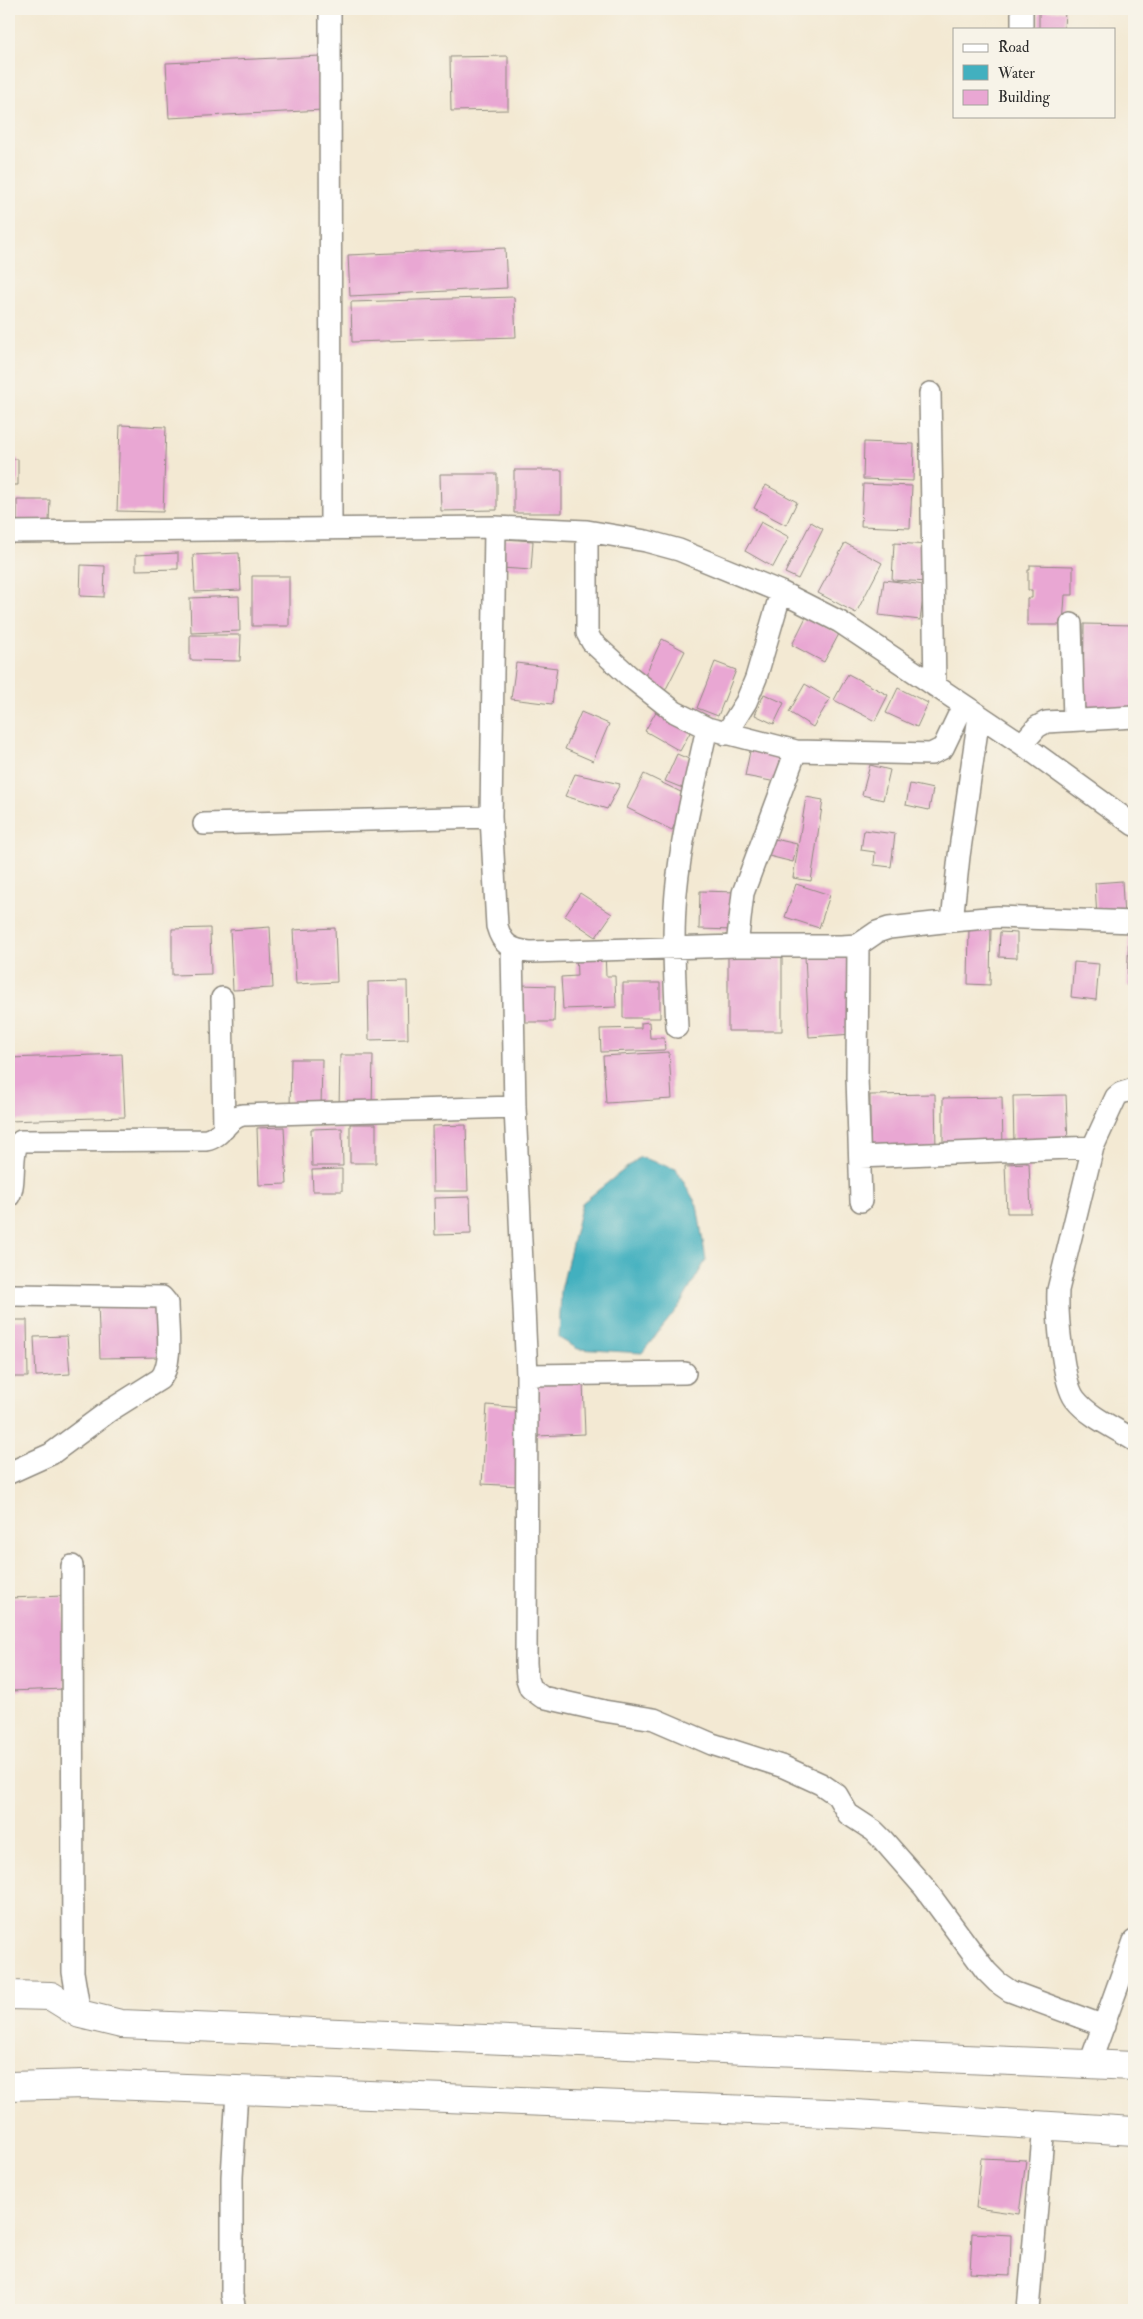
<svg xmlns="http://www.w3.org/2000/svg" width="1143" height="2319" viewBox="0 0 1143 2319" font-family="'IM FELL Double Pica',serif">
<rect width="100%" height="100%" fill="#f7f3e8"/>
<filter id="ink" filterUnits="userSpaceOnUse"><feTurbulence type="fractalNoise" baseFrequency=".02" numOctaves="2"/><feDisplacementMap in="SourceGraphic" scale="10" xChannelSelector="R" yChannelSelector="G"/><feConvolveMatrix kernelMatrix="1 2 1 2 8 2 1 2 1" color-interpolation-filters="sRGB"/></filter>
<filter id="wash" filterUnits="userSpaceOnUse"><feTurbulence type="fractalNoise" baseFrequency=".0096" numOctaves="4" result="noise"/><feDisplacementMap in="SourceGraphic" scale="20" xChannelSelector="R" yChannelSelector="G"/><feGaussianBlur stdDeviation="1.12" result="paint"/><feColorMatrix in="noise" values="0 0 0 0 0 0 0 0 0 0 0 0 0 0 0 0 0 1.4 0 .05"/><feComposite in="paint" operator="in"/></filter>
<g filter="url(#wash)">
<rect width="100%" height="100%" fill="#f3e9d3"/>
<path fill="#42b0bf" stroke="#366e75" d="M640,1157L676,1169L697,1205L706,1260L680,1305L642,1353L578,1349L559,1338L561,1290L582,1203Z"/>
<g id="blocks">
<path fill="#e9a7d3" d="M1039,11H1065L1064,29H1039Z
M321,56L323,110L169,118L166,63Z
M508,56V110L451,111L450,57Z
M505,248L507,288L350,296L348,255Z
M514,297L516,337L352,342L351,302Z
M120,425L166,427L163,512L117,511Z
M864,442L914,444L913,481L863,479Z
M9,459H18V485H9Z
M514,470H562V513H514Z
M440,474H497V510L441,511Z
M863,484L912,486L910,528L861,526Z
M766,485L797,502L786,525L754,508Z
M17,500H50L49,521H17Z
M761,522L789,537L773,567L745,551Z
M811,522L823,529L798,579L785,573Z
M504,539L533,541L531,570L502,568Z
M845,543L882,563L856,613L818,593Z
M894,543L931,545L929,582L892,580Z
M178,553V569L136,570V555Z
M239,553L241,590L195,592L193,555Z
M81,565L105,566L104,597L80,596Z
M1030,565L1073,566V595H1065L1063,625H1027V598H1032V590H1028V570H1030Z
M252,576H289V626H252Z
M884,580L925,585L920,620L879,615Z
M239,596L240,631L191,633L190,598Z
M806,617L839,634L824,662L792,645Z
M1084,624L1134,625L1133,712L1083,711Z
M190,635H241L240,661L190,660Z
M662,639L685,651L661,699L641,684Z
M715,662L736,670L718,716L697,708Z
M516,663L557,668L552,704L511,699Z
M848,674L888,695L875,721L834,700Z
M805,684L830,699L813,727L789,712Z
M898,688L928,703L917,727L886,713Z
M764,694L784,703L774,724L755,715Z
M658,708L693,727L680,751L645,731Z
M581,712L609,724L593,761L565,749Z
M752,741L782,749L776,782L745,776Z
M677,754L696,762L685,789L665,781Z
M870,765L890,770L883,800L862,795Z
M575,774L620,784L607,809L565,796Z
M644,774L689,796L672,830L627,808Z
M910,784L933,789L929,810L906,805Z
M806,797L823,800L811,881L793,878Z
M864,830L895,834L891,867L874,865L875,852L861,850Z
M766,837L797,844L793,862L761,854Z
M1122,881L1124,918L1097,919L1095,883Z
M796,884L830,895L819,928L785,917Z
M700,891L737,892L735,930L699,929Z
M580,893L612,914L596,937L565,916Z
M969,925H991L990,985L968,984Z
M270,927L273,988L233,990L230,930Z
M210,928L211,974L172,975V929Z
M335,928L337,982L296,984L293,930Z
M1000,932L1017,933V958L999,957Z
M1129,934H1134V986H1127Z
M605,951L606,976H615L616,1007L563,1009L561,977L577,976L576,952Z
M849,954L853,1034L809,1037L805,956Z
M728,956H782V1031H728Z
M1074,962L1099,964L1096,1000L1071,997Z
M407,981L408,1039L369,1040L368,982Z
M623,983H660V1018H623Z
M520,985L555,986L554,1022H519Z
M649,1022L650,1038H664L665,1050L601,1052L600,1029L641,1028V1023Z
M669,1052L672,1099L606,1103L603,1056Z
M122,1054L125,1117L9,1121V1058Z
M340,1055H373L372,1110H339Z
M291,1059H322L321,1109L290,1108Z
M935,1094L936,1150H870V1095Z
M1066,1095L1068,1143L1014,1145L1013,1096Z
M1002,1097L1003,1149L943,1150V1098Z
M350,1124H376V1163H350Z
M466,1125L468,1191H433L432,1126Z
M284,1127L287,1184L259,1185L257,1128Z
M342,1128L343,1166H312L311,1129Z
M1029,1163L1031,1213H1007L1005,1164Z
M342,1169V1191H313L312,1170Z
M470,1197L471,1234L435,1235L434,1198Z
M160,1302L161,1357L100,1358L98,1303Z
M9,1320H27L28,1377H9Z
M67,1336L70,1374L36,1376L34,1337Z
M583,1382L585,1434L536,1436L535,1383Z
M487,1405L523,1408L519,1486L482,1484Z
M63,1596L65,1689L9,1691V1598Z
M981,2158L1026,2160L1019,2214L976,2208Z
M972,2233L1011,2235L1010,2275L970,2273Z"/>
</g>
</g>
<g filter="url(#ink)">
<use href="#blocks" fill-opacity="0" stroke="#8f8a7f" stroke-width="1"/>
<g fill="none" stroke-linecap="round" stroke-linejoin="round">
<g stroke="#8f8a7f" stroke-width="24">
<path id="street" d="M330,9L331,527
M1022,29V9
M930,393L935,686
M495,527L491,817L497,926C502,944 510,950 530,952L737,946H841L858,945L877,932L889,928L952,921L998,917L1134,922
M587,531V633L592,642L629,676L675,712L707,728L796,751L931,754L943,748L963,706
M9,532L495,527L587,531L646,541L679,550L781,592L840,622L1022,744L1134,825
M1071,624L1074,719
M726,734L746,702L756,678L781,592
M1022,744L1037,727L1046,722L1134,717
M204,824L491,817
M952,921L959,856L979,716
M858,945L857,1077L861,1201
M737,946L743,893L796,751
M512,949L515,1107L527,1375L526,1663L527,1679L530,1688L542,1697L604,1711L654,1719L712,1744L784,1767L821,1784L837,1795L848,1814L874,1831L883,1840L924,1887L986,1971L997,1982L1010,1991L1104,2026
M222,998L224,1129
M677,1027C675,983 672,938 676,893C681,838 695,783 707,728
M1134,1089L1121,1093L1116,1097L1093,1147L1058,1290C1057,1312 1062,1382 1075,1399C1089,1417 1115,1428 1134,1440
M860,1157L1093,1147
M9,1196C17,1183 9,1149 21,1141L206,1140C223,1137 227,1117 243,1115L515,1107
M527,1375L685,1373
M9,1473L51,1454L109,1411L160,1379C174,1364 167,1324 167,1303L162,1297L13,1295
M72,1566L73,1972L80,2014
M1090,2063L1134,1941
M235,2310L232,2295V2177L237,2091
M1028,2310L1044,2125"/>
</g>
<g stroke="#8f8a7f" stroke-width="30">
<path id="secondary" d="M9,1995L51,1996L80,2014L121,2024L1134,2066
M9,2086L85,2084L855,2114L1134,2131"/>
</g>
<use href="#street" stroke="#fff" stroke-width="21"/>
<use href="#secondary" stroke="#fff" stroke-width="28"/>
</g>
</g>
<rect width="1143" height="2319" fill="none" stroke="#f7f3e8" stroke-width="30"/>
<rect x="953" y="28" width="162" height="90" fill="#f7f3e8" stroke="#a5a39c"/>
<rect x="963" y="44" width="25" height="8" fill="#ffffff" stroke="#a5a39c"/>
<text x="998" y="52" font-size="15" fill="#2b2b2b">Road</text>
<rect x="963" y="65" width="25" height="15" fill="#42b0bf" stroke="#a5a39c"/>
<text x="998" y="78" font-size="15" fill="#2b2b2b">Water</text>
<rect x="963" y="90" width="25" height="15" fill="#e9a7d3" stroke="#a5a39c"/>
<text x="998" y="102" font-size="15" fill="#2b2b2b">Building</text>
</svg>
